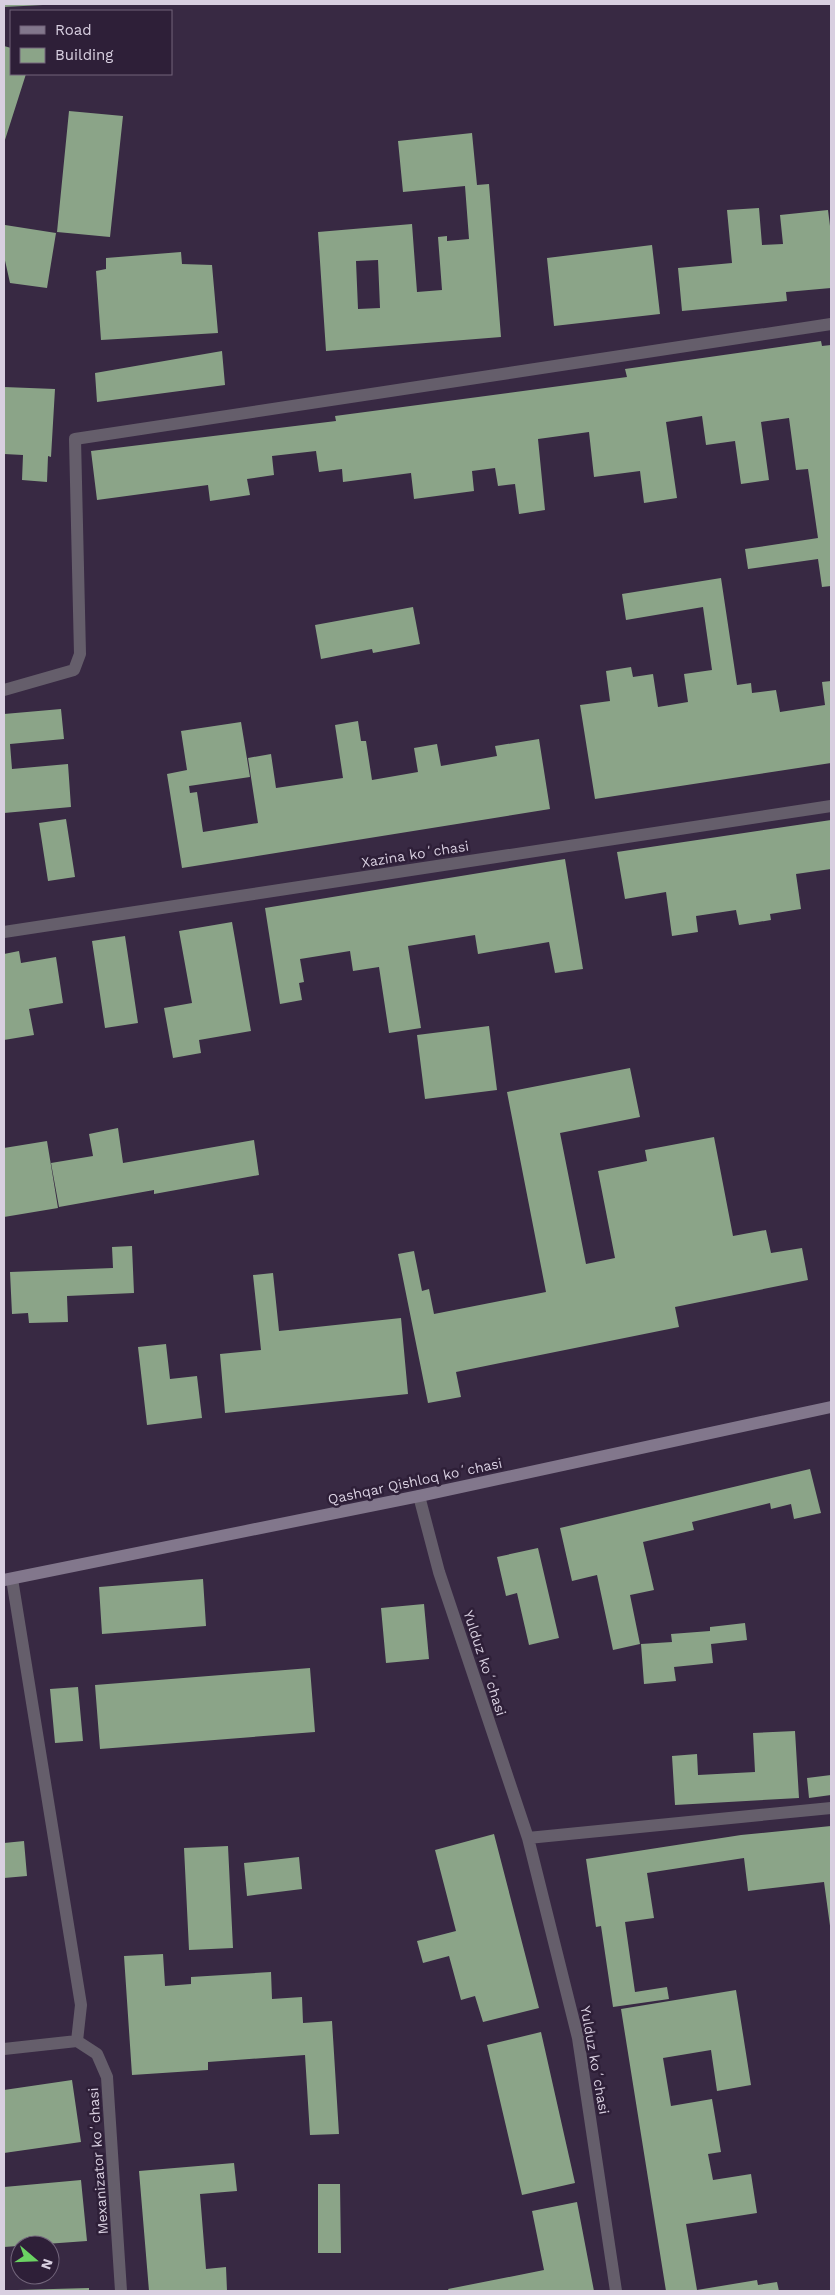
<svg xmlns="http://www.w3.org/2000/svg" width="835" height="2295" viewBox="0 0 835 2295" font-family="'Work Sans',sans-serif">
<rect width="100%" height="100%" fill="#382943"/>
<path fill="#8ba488" fill-rule="evenodd" d="M4,4H43V5L4,7Z
M4,46L11,48V74H26L4,143Z
M69,111L123,116L110,237L57,232Z
M472,133L477,185L489,184L501,337L326,351L318,232L412,224L417,292L442,290L438,237L447,236V241L469,239L465,186L403,192L398,141ZM378,260L380,308L358,309L356,261Z
M759,208L762,245L783,244L780,215L828,210L831,234V288L786,292L787,301L682,311L678,268L732,263L727,210Z
M5,225L56,233L47,288L10,283L4,256Z
M652,245L660,314L554,326L547,258Z
M181,252L182,264L212,265L218,333L101,340L96,271L106,269V258Z
M821,341L822,346L831,345V586L822,587L818,559L748,569L745,549L818,538L808,469L796,470L789,418L761,422L769,480L741,484L735,441L706,445L702,416L666,422L677,498L644,503L640,471L594,477L589,432L538,439L545,510L519,514L515,484L498,486L495,468L472,471L474,491L414,499L411,473L343,482L342,469L319,472L316,451L272,456L274,475L247,479L250,495L210,501L208,485L97,500L91,451L336,421L335,416L627,377L625,369Z
M222,351L225,385L97,402L95,373Z
M4,387L55,389L51,457L48,456L47,482L22,480L23,455L4,454Z
M721,578L737,685L751,683L752,693L776,690L780,712L825,705L822,682L831,681V763L595,799L580,705L610,701L606,671L631,667L633,677L653,674L658,707L688,702L684,674L712,670L703,607L626,620L622,594Z
M413,607L420,644L373,653L372,649L321,659L315,625Z
M61,709L64,739L10,744L12,769L68,764L71,807L4,813V714Z
M358,721L361,741H366L372,780L418,772L414,748L437,744L441,766L497,756L495,746L539,739L550,809L182,868L167,774L187,770L181,731L241,722L250,777L189,786L190,793L197,792L203,832L258,823L248,758L271,754L276,788L343,778L335,725Z
M66,819L75,877L48,881L39,823Z
M831,820V869L796,874L801,909L770,914L771,920L739,925L736,910L696,916L698,932L672,936L666,892L625,899L617,852Z
M565,859L583,969L555,973L549,942L478,954L475,935L408,946L421,1028L389,1033L379,967L353,971L350,951L300,959L304,982L299,983L302,1000L280,1004L265,908Z
M232,922L251,1031L199,1040L201,1053L173,1058L164,1008L192,1003L179,931Z
M125,936L138,1023L105,1028L92,941Z
M19,951L21,963L56,957L63,1003L29,1009L34,1035L4,1040V954Z
M489,1026L497,1090L425,1099L417,1035Z
M630,1068L640,1117L560,1133L586,1264L615,1258L598,1171L647,1161L645,1150L714,1137L733,1236L766,1230L771,1253L802,1248L808,1280L675,1307L679,1327L456,1372L461,1397L428,1403L398,1254L414,1251L422,1291L429,1289L434,1314L546,1292L507,1092Z
M118,1128L123,1163L254,1140L259,1175L154,1194V1190L59,1207L51,1163L93,1156L89,1134Z
M47,1141L58,1208L4,1217V1148Z
M132,1246L134,1293L67,1296L68,1322L29,1323L28,1313L12,1314L10,1272L113,1268L112,1247Z
M273,1273L279,1331L401,1318L408,1394L225,1413L220,1354L261,1350L253,1275Z
M166,1344L170,1379L197,1376L202,1418L147,1425L138,1347Z
M810,1469L821,1513L794,1519L791,1504L771,1509L770,1503L692,1522L694,1530L643,1542L654,1590L630,1595L640,1644L613,1650L597,1575L572,1581L560,1528Z
M538,1548L559,1638L529,1645L517,1593L506,1596L497,1557Z
M203,1579L206,1626L102,1634L99,1587Z
M424,1604L429,1659L386,1663L381,1608Z
M745,1623L747,1640L711,1644L713,1663L674,1667L676,1681L644,1684L641,1644L672,1642L671,1634L710,1631V1627Z
M310,1668L315,1732L100,1749L95,1685Z
M78,1687L83,1741L55,1743L50,1689Z
M795,1731L799,1798L675,1805L672,1756L697,1754L698,1775L755,1772L753,1733Z
M831,1775V1795L809,1798L807,1778Z
M831,1826V1933L824,1882L748,1891L744,1858L647,1873L654,1918L625,1922L635,1992L667,1987L669,1999L613,2007L601,1926L596,1927L586,1859L741,1835Z
M494,1834L539,2008L483,2022L475,1996L461,2000L449,1956L423,1963L417,1941L456,1931L435,1850Z
M24,1841L27,1876L4,1878V1843Z
M228,1846L233,1948L189,1950L184,1848Z
M299,1857L302,1889L247,1896L244,1863Z
M163,1954L165,1986L191,1984V1977L271,1972L272,1999L302,1997L303,2023L332,2021L339,2134L310,2135L305,2055L208,2062V2070L132,2075L124,1956Z
M736,1990L751,2085L717,2091L711,2050L663,2058L671,2106L712,2099L721,2152L708,2154L713,2180L751,2174L757,2213L686,2224L697,2290L757,2280L758,2285L777,2282L779,2291H666L621,2009Z
M541,2032L575,2183L522,2195L487,2045Z
M72,2080L81,2142L4,2153V2090Z
M234,2163L237,2191L200,2194L206,2269L226,2267L227,2291H149L139,2171Z
M81,2180L87,2241L4,2247V2187Z
M318,2184H340L341,2253H318Z
M577,2202L594,2291H449L448,2289L544,2270L532,2211Z
M89,2288V2291H17V2290Z"/>
<g fill="none" stroke-linecap="round" stroke-linejoin="round">
<path stroke="#655e6b" stroke-width="12" d="M4,690L74,670L80,654L75,439L831,324
M4,932L831,806
M419,1496L439,1572L528,1838L578,2038L616,2291
M528,1838L831,1808
M77,2041L97,2054L107,2077L121,2291
M4,2049L77,2041L81,2005L12,1579"/>
<path stroke="#82778c" stroke-width="12" d="M4,1580L419,1496L831,1407"/>
</g>
<g text-anchor="middle" dominant-baseline="central" stroke-width="5" stroke-linejoin="round" paint-order="stroke">
<g font-size="14" fill="#d8cfe0" stroke="#2e1f38">
<text transform="translate(415 854) rotate(-9)">Xazina koʻchasi</text>
<text transform="translate(415 1481) rotate(-12)">Qashqar Qishloq koʻchasi</text>
<text transform="translate(485 1663) rotate(72)">Yulduz koʻchasi</text>
<text transform="translate(595 2060) rotate(80)">Yulduz koʻchasi</text>
<text transform="translate(98 2161) rotate(-94)">Mexanizator koʻchasi</text>
</g>
</g>
<rect width="835" height="2295" fill="none" stroke="#d8cfe0" stroke-width="10"/>
<rect x="10" y="10" width="162" height="65" fill="#2e1f38" stroke="#72657b"/>
<rect x="20" y="26" width="25" height="8" fill="#82778c" stroke="#72657b"/>
<text x="55" y="35" font-size="15" fill="#d8cfe0">Road</text>
<rect x="20" y="48" width="25" height="15" fill="#8ba488" stroke="#72657b"/>
<text x="55" y="60" font-size="15" fill="#d8cfe0">Building</text>
<g transform="translate(35 2260) rotate(109)"><circle r="24" fill="#2e1f38" stroke="#72657b"/>
<path d="M0-4L9 19L0 12L-9 19Z" fill="#6bd363"/>
<text y="-8" font-size="14" font-weight="bold" text-anchor="middle" fill="#d8cfe0">N</text>
</g>
</svg>
